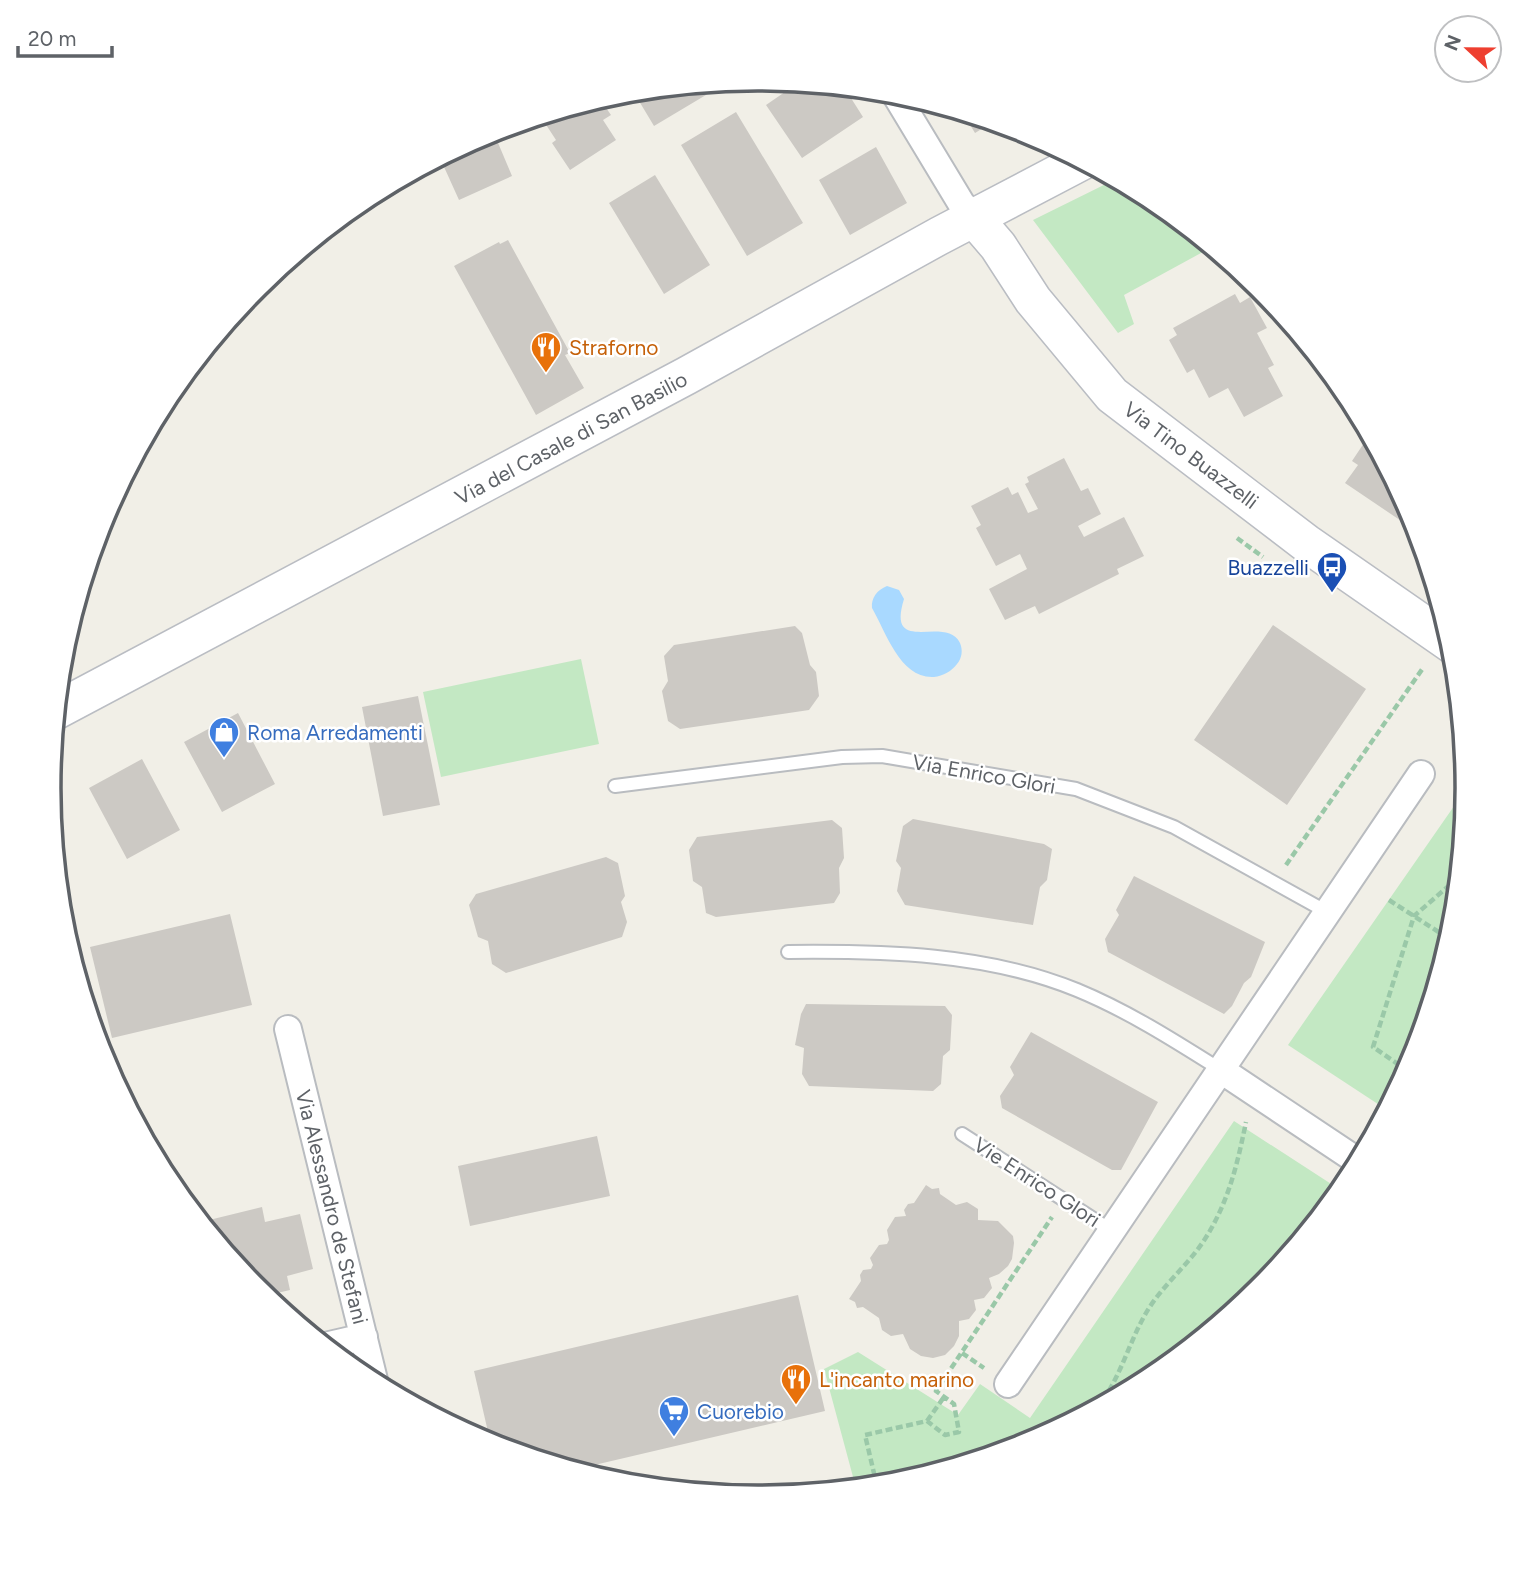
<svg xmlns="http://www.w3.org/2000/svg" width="1517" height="1577" viewBox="0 0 1517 1577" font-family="Figtree,sans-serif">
<rect width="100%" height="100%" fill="#f1efe7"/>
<path fill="#c3e8c3" d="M1116,179L1153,199L1212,247L1124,295L1134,324L1118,333L1033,220Z
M581,659L599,744L441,777L423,692Z
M1468,786L1454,927L1414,1060L1387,1110L1288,1045Z
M1234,1121L1342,1191L1260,1290L1152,1379L1030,1444L897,1484L856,1488L824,1369L858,1352L958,1415L980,1384L1030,1418Z"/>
<path fill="#a9d9ff" d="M887,586L899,590L904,599C886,657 946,614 960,643C963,650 962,658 957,664C952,671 943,676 934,677C900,679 886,632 872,608C871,598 877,590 887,586Z"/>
<path fill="#ccc9c4" d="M798,83L844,87L863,117L802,158L766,105Z
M713,84L716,89L654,126L633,91Z
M600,99L611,115L603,120L616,140L570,170L552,143L556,140L541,117Z
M736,112L803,223L747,256L681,145Z
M963,113L984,119L993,122L975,133Z
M493,131L512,176L459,200L440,158Z
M876,147L907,203L850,235L819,180Z
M655,175L710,265L664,294L609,203Z
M508,240L570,353L565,355L584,388L536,415L454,266L499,242L500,244Z
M1235,294L1240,303L1250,297L1267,328L1257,333L1274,365L1268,368L1283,396L1244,417L1228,388L1209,398L1194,369L1187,373L1169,340L1177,335L1173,328Z
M1370,434L1414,517L1419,533L1345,483L1358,465L1352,461Z
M1064,458L1081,491L1088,488L1101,514L1078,526L1084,537L1124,517L1144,556L1117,569L1119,574L1039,614L1035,606L1005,620L989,589L1027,569L1020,554L996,566L976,528L981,525L971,506L1008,487L1012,495L1018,492L1028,513L1038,509L1025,484L1029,482L1027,477Z
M1273,625L1366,689L1287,805L1194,740Z
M795,626L802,633L810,665L816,672L819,696L809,710L680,729L668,721L662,691L668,681L664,656L674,645Z
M418,696L440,805L383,816L362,707Z
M238,713L275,784L222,812L184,742Z
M142,759L180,830L127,859L89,788Z
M913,819L1044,844L1052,849L1047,880L1040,887L1033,925L905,905L897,891L901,868L896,861L903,826Z
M832,820L842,828L844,858L839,868L840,893L834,903L716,917L706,913L702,887L693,881L689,850L697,837Z
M606,857L618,863L625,896L621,902L627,922L622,937L506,973L492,964L488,941L478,937L469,905L476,894Z
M1134,876L1265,942L1251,977L1244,983L1232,1006L1224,1014L1108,952L1105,939L1119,915L1116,910Z
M230,914L252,1005L112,1038L90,947Z
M806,1004L945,1006L952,1015L950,1050L943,1056L941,1084L933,1091L809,1086L802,1074L804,1048L795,1045L801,1014Z
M1031,1032L1158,1102L1121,1170H1112L1002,1108L1000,1096L1014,1075L1010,1067Z
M597,1136L610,1196L470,1226L458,1166Z
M926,1185L932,1189L939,1188L940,1194L956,1205L967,1202L978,1209V1220L998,1221L1013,1236L1014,1243L1012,1259L1008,1266L999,1274L989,1278L992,1288L984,1298L974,1300L976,1310L969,1319L959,1321V1336L954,1346L945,1355L933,1358L921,1356L910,1349L903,1334L891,1336L882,1330L879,1318L863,1307L857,1308L855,1302L849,1299L861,1281L860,1275L863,1270L871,1269L873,1265L870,1258L879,1245L887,1244L889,1240L887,1230L895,1217L906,1216L904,1210L908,1204L914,1203Z
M262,1207L265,1222L300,1214L313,1269L287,1276L290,1290L264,1296L201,1222Z
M798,1295L825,1411L573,1470L491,1445L474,1371Z"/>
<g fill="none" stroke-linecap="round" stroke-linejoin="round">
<g stroke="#b9bcc0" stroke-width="16">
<path id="lane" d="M615,786L842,757L882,756L1076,789L1174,827L1327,912
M788,952C884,951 987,953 1077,990C1128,1011 1175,1041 1221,1070
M962,1134L1112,1231"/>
</g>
<g stroke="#b9bcc0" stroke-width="30">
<path id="street" d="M894,92L961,203L974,218
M288,1029L375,1384
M1221,1070L1359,1162
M325,1346L364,1337
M1008,1384L1421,774"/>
</g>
<g stroke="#babdc3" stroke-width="40">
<path id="secondary" d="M974,218L998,246L1033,300L1112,395L1306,543L1453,645
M57,710L686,376L939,236L1082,161"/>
</g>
<path stroke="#9ac8a8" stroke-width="4.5" stroke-dasharray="7 3.5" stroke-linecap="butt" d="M1237,538L1263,557
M1286,865L1423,668
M1389,900L1451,940
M1408,1071L1373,1047L1414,916L1459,877
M962,1353L984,1368
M1097,1408C1120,1380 1128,1344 1146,1313C1161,1287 1186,1267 1203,1242C1228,1204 1237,1166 1246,1122
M927,1421L944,1397
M877,1486L865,1435L927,1421L945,1435L959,1432L954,1404L936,1391L1052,1217"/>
<use href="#lane" stroke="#fff" stroke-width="12"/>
<use href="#street" stroke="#fff" stroke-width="26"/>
<use href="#secondary" stroke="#fff" stroke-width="37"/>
</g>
<defs>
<g id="restaurant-pin" transform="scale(1.575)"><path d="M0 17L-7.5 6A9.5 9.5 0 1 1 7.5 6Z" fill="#e8710a" stroke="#fff"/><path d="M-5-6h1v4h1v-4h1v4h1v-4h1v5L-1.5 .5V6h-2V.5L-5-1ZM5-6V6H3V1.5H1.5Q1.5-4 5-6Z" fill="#fff"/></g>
<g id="bus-pin" transform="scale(1.575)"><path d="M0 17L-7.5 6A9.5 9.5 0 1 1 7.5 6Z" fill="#1a4fb4" stroke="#fff"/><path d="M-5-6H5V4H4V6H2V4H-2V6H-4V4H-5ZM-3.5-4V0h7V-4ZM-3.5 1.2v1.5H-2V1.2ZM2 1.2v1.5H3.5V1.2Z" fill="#fff"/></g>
<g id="shop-pin" transform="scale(1.575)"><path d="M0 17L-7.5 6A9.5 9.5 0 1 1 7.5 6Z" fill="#3f7fe0" stroke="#fff"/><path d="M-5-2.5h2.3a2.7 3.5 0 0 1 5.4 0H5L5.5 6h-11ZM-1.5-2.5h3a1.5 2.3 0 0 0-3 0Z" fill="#fff"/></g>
<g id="supermarket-pin" transform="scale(1.575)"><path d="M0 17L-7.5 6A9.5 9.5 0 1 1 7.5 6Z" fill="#3f7fe0" stroke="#fff"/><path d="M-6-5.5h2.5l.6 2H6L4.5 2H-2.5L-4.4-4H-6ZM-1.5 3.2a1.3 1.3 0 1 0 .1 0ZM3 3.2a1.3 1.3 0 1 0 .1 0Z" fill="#fff"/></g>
</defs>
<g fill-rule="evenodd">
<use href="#restaurant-pin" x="546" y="347"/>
<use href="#bus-pin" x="1332" y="567"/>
<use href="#shop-pin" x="224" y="732"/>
<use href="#restaurant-pin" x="796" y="1379"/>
<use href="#supermarket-pin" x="674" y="1411"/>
</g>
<g text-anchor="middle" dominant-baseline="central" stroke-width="5" stroke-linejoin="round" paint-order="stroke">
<g font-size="21" fill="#c56008" stroke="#fff" text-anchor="start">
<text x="569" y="347">Straforno</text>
<text x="819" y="1379">L'incanto marino</text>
</g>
<g font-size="21" fill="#5e6267" stroke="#fff">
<text transform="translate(571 438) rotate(-28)">Via del Casale di San Basilio</text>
<text transform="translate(1191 455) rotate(37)">Via Tino Buazzelli</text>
<text transform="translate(984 774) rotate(10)">Via Enrico Glori</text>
<text transform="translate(1037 1182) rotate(33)">Vie Enrico Glori</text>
<text transform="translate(332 1207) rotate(76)">Via Alessandro de Stefani</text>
</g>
<g font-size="21" fill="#164399" stroke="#fff" text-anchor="end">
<text x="1309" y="567">Buazzelli</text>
</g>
<g font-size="21" fill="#366cbe" stroke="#fff" text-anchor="start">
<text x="247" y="732">Roma Arredamenti</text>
<text x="697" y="1411">Cuorebio</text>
</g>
</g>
<path d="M0 0H1517V1577H0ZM61 788a697 697 0 1 1 1394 0a697 697 0 1 1-1394 0Z" fill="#fff" fill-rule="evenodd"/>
<path fill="none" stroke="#5e6267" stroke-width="3.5" d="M61 788a697 697 0 1 1 1394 0a697 697 0 1 1-1394 0Z"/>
<g transform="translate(1468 49) rotate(292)"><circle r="33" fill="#ffffff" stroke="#bfc0c2" stroke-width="2"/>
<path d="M0-5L12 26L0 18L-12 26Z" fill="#ee3f30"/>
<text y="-10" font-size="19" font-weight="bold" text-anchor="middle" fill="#5e6267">N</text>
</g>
<path d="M18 46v10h94v-10" fill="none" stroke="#5e6267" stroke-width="3.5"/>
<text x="28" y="46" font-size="21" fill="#5e6267" stroke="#ffffff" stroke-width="5" paint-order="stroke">20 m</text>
</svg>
